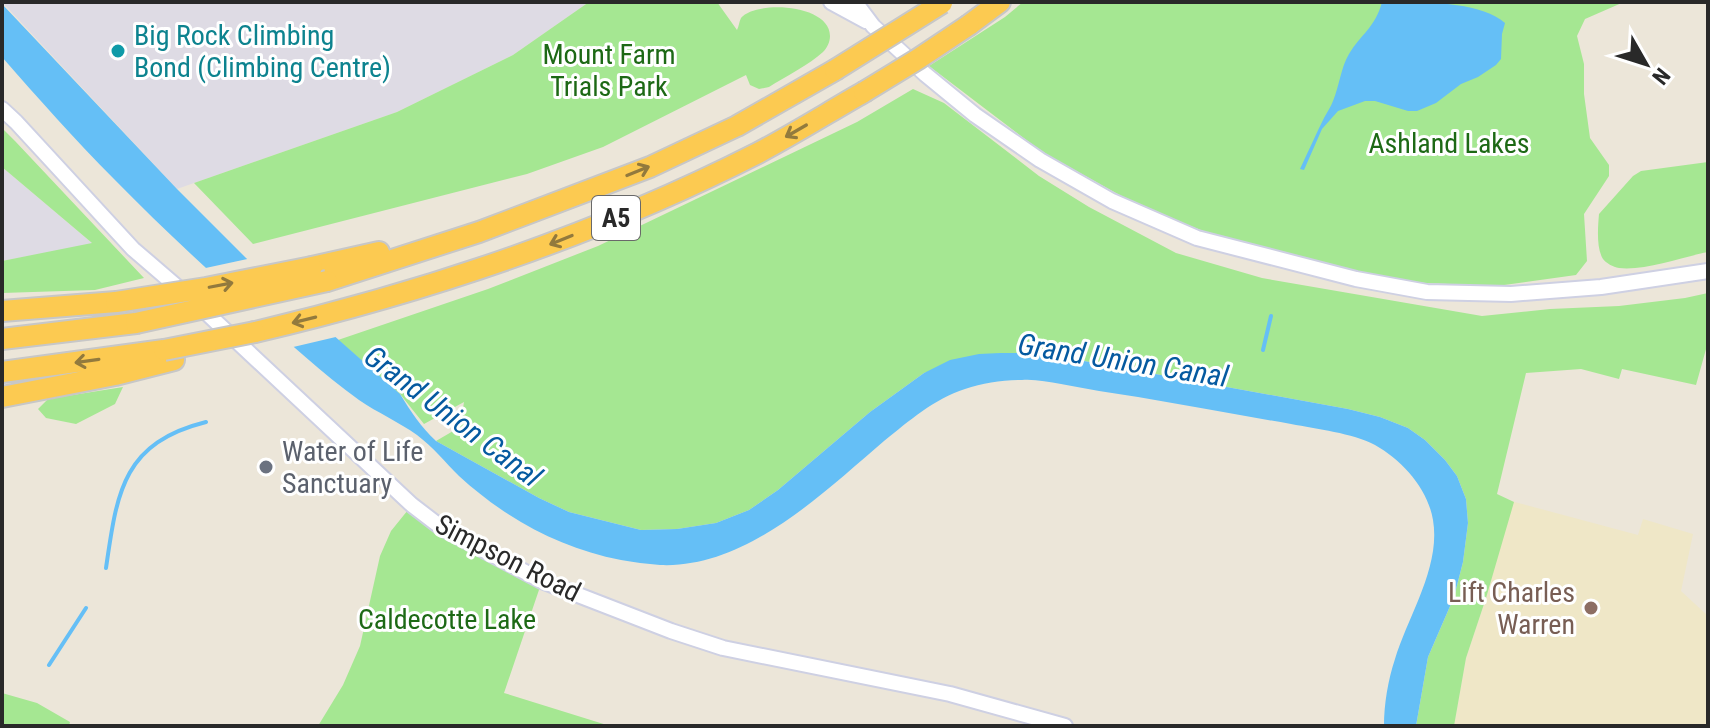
<svg xmlns="http://www.w3.org/2000/svg" width="1710" height="728" viewBox="0 0 1710 728" font-family="'Roboto Condensed',sans-serif">
<rect width="100%" height="100%" fill="#ece6d9"/>
<path fill="#dedbe4" d="M2,2H589L513,55L397,112L177,189Z
M2,167L93,244L2,261Z"/>
<path fill="#efe7c7" d="M1511,501L1638,535L1643,519L1693,534L1681,591L1708,616V726H1454L1466,658L1486,598Z"/>
<path fill="#a5e792" d="M589,2H717L737,30C739,26 739,22 741,18C756,0 830,4 830,36C830,42 827,48 823,52C810,64 785,77 769,87L759,89L750,85L746,75L603,147L527,174L253,244L194,183L397,112L513,55Z
M1023,2H1624L1585,19L1577,36L1584,64V94L1590,138L1609,165V176L1584,214L1587,261L1576,275L1497,286L1425,283L1353,273L1240,245L1143,208L1042,152L929,66L1005,17Z
M913,89L944,103L1039,176L1089,207L1176,253L1262,278L1482,316L1550,309L1619,306L1685,298L1708,293V342L1696,385L1622,369L1619,379L1581,369L1526,373L1497,494L1514,502L1486,598L1466,658L1454,726H1416L1428,657L1454,597L1463,562L1468,523L1466,499L1457,476L1445,460L1425,440L1408,428L1380,417L1348,409L1062,357L1029,353H1000L924,373L870,412L778,490L749,510L716,523L677,529L641,530L569,512L539,498L436,441L460,427L464,402L424,424L400,394L338,340L488,289L598,246L857,122Z
M2,128L15,141L144,278L95,290L2,293V261L92,243L2,167Z
M1708,162V252C1682,257 1645,271 1619,268C1613,267 1606,263 1603,259C1596,248 1598,226 1599,214L1633,176L1641,171Z
M123,387L115,404L76,424L46,418L38,409L48,399Z
M412,505L542,581L504,693L610,726H318L343,685L360,646L380,556L391,531Z
M2,693L37,703L70,722L69,726H2Z"/>
<path fill="#65bff6" d="M1382,2C1417,2 1479,0 1505,23L1502,34L1501,59L1496,65L1478,77L1461,84L1436,103L1417,111H1408L1375,101H1365L1338,111L1322,129L1304,170L1300,169C1308,152 1316,134 1324,118C1327,112 1331,107 1333,101C1339,87 1341,67 1349,54C1361,34 1375,28 1382,2Z
M2,4L177,189L246,258L400,394C411,412 421,427 436,441L539,498L569,512L641,530L677,529L716,523L749,510L778,490L870,412L924,373L950,360L979,354L1000,353H1029L1062,357L1348,409L1380,417L1408,428L1425,440L1445,460L1457,476L1466,499L1468,523L1463,562L1454,597L1428,657L1416,726H1384C1384,704 1388,680 1395,659C1408,616 1441,567 1433,520C1428,489 1402,460 1375,445C1352,433 1317,429 1291,424C1240,415 1189,406 1138,397C1112,393 1086,389 1061,384C1048,382 1035,379 1022,380C1003,380 983,383 965,389C934,399 909,421 884,441C823,493 746,569 660,565C647,564 633,562 621,560C559,548 505,518 459,476C445,462 433,447 417,435C399,422 378,413 359,400C320,372 284,338 248,306C202,265 157,223 114,179C75,140 38,98 2,57Z"/>
<path fill="#ece6d9" d="M252,258L340,336L289,348L201,269Z"/>
<g fill="none" stroke-linecap="round" stroke-linejoin="round">
<path stroke="#65bff6" stroke-width="4" d="M1263,350L1271,316
M106,568C117,493 122,443 206,422
M49,665L86,608"/>
<g stroke="#ced0e3" stroke-width="18">
<path id="tertiary" d="M831,2L866,21
M855,2L873,26L925,74L975,115L1040,160L1112,201L1197,238L1356,279L1427,292L1511,294L1601,287L1708,271
M2,109L16,122L133,249L197,304L412,505L442,528L542,581L671,631L723,648L950,694L1065,726"/>
</g>
<g stroke="#c7c7c7" stroke-width="24">
<path id="trunk" d="M969,25L1000,2
M312,267L379,252
M327,281L479,232L650,167L737,126L835,70
M2,311L116,302
M255,332C429,291 599,234 758,153C794,134 829,112 864,92
M2,339L136,323
M2,372L164,350
M2,397L115,375L174,360"/>
</g>
<use href="#tertiary" stroke="#fff" stroke-width="14"/>
<use href="#trunk" stroke="#fcca51" stroke-width="20"/>
<g stroke="#c7c7c7" stroke-width="24" stroke-linecap="butt">
<path id="trunk-bridge" d="M835,70L942,3
M864,92L918,59L969,25
M116,302L206,288L312,267
M136,323L327,281
M164,350L255,332"/>
</g>
<use href="#trunk-bridge" stroke="#fcca51" stroke-width="20"/>
</g>
<defs><path id="oneway-shaft" d="M-6 0H5M1.5-3L5.5 0L1.5 3" fill="none" stroke-width="1.6" stroke-linecap="round" stroke-linejoin="round" transform="scale(2)"/></defs>
<g stroke="#927a3d">
<use href="#oneway-shaft" transform="translate(796 131) rotate(150)"/>
<use href="#oneway-shaft" transform="translate(638 171) rotate(-22)"/>
<use href="#oneway-shaft" transform="translate(561 240) rotate(158)"/>
<use href="#oneway-shaft" transform="translate(221 285) rotate(-11)"/>
<use href="#oneway-shaft" transform="translate(304 320) rotate(166)"/>
<use href="#oneway-shaft" transform="translate(87 361) rotate(172)"/>
</g>
<circle fill="#0f9aa8" stroke="#fff" stroke-width="3" cx="118" cy="51" r="8"/>
<circle fill="#6b7280" stroke="#fff" stroke-width="3" cx="266" cy="467" r="8"/>
<circle fill="#8d6e63" stroke="#fff" stroke-width="3" cx="1591" cy="608" r="8"/>
<g text-anchor="middle" dominant-baseline="central" stroke-width="6" stroke-linejoin="round" paint-order="stroke">
<rect fill="#fff" stroke="#696969" stroke-width="2" x="592" y="196" width="48" height="44" rx="6"/>
<g font-size="26" font-weight="bold" fill="#292929">
<text x="616" y="218">A5</text>
</g>
<g font-size="28" fill="#0d838f" stroke="#fff" text-anchor="start">
<text x="134" y="35">Big Rock Climbing<tspan x="134" dy="32">Bond (Climbing Centre)</tspan></text>
</g>
<g font-size="28" fill="#1d6915" stroke="#fff">
<text x="609" y="54">Mount Farm<tspan x="609" dy="32">Trials Park</tspan></text>
<text x="1449" y="143">Ashland Lakes</text>
<text x="447" y="619">Caldecotte Lake</text>
</g>
<g font-size="28" fill="#5b616d" stroke="#fff" text-anchor="start">
<text x="282" y="451">Water of Life<tspan x="282" dy="32">Sanctuary</tspan></text>
</g>
<g font-size="28" fill="#292929" stroke="#fff">
<text transform="translate(508 558) rotate(27)">Simpson Road</text>
</g>
<g font-size="28" fill="#785e54" stroke="#fff" text-anchor="end">
<text x="1575" y="592">Lift Charles<tspan x="1575" dy="32">Warren</tspan></text>
</g>
<g font-size="30" font-style="italic" fill="#055aa0" stroke="#fff">
<text transform="translate(1123 360) rotate(9)">Grand Union Canal</text>
<text transform="translate(453 416) rotate(37)">Grand Union Canal</text>
</g>
</g>
<rect width="1710" height="728" fill="none" stroke="#292929" stroke-width="8"/>
<g transform="translate(1646 64) rotate(129)" stroke="#ffffff" stroke-width="6" paint-order="stroke">
<path d="M0-6L14 30L0 20L-14 30Z" fill="#292929"/>
<text y="-12" font-size="22" font-weight="bold" text-anchor="middle" fill="#292929">N</text>
</g>
</svg>
